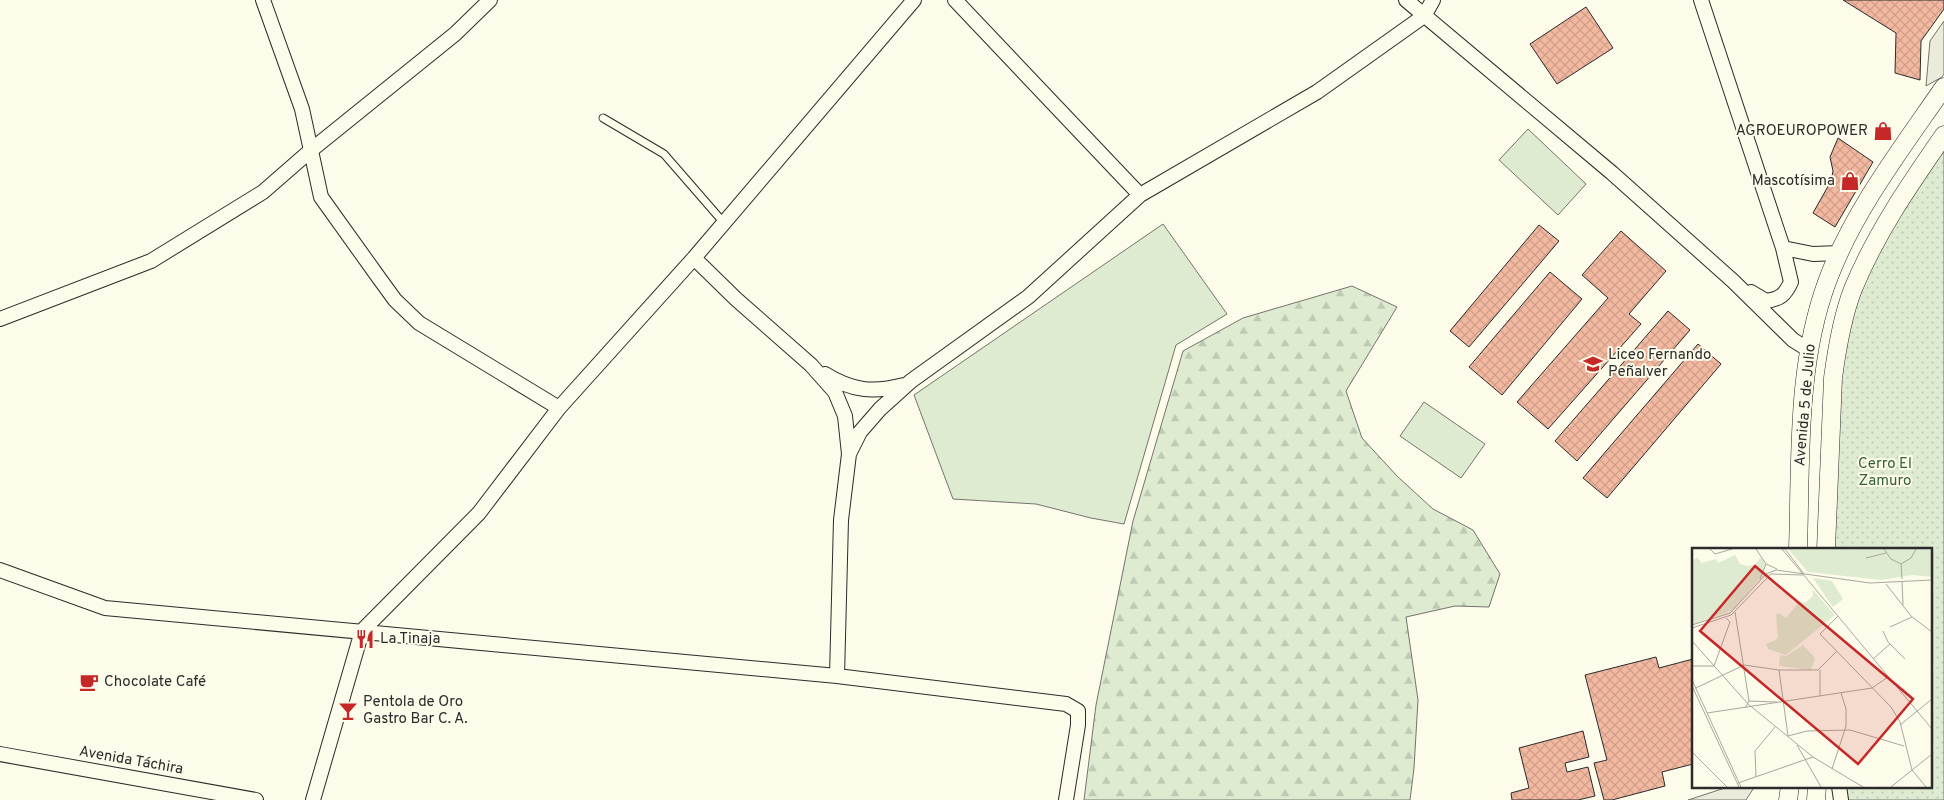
<svg xmlns="http://www.w3.org/2000/svg" width="1944" height="800" viewBox="0 0 1944 800" font-family="Overpass,sans-serif">
<defs>
<pattern id="forest-firs" width="22" height="20" patternUnits="userSpaceOnUse" patternTransform="scale(1.25)"><rect width="22" height="20" fill="#deebd1"/><path d="M5 1l3.5 6h-7zM16 11l3.5 6h-7z" fill="#bfcab4"/></pattern>
<pattern id="park-dots" width="8" height="8" patternUnits="userSpaceOnUse" patternTransform="scale(1.25)"><rect width="8" height="8" fill="#deebd1"/><path d="M2 2h.1M6 6h.1" fill="none" stroke="#bfcab4" stroke-width="1.8" stroke-linecap="round"/></pattern>
<pattern id="building-cross-hatch" width="8" height="8" patternUnits="userSpaceOnUse" patternTransform="scale(1.25)"><rect width="8" height="8" fill="#f2b8a0"/><path d="M0 0l8 8M0 8l8-8" fill="none" stroke="#d09e8a"/></pattern>
</defs>
<rect width="100%" height="100%" fill="#fdfbea"/>
<path fill="#deebd1" stroke="#74746e" d="M1528,129L1586,184L1558,215L1499,160Z
M1163,224L1227,314L1176,345L1124,524L1091,518L1036,504L953,499L914,395Z
M1424,402L1485,444L1461,478L1400,436Z"/>
<path fill="url(#forest-firs)" stroke="#74746e" d="M1352,286L1397,307L1346,391L1362,438L1397,476L1433,509L1473,530L1500,574L1489,607L1455,606L1406,617L1418,700L1414,768L1410,800H1084L1096,705L1133,521L1183,351L1243,318Z"/>
<path fill="url(#park-dots)" stroke="#74746e" d="M1944,145V800H1843L1839,786H1930V549H1828L1830,403L1862,282L1892,221Z"/>
<path fill="#eceadb" stroke="#74746e" d="M1944,21V74L1942,77L1926,86L1930,41Z
M1731,786H1755L1746,800H1688Z"/>
<path fill="url(#building-cross-hatch)" stroke="#2b2b2b" d="M1843,0H1944V9L1921,41L1920,80L1895,73L1896,33Z
M1586,7L1613,48L1557,84L1530,44Z
M1838,138L1873,162L1835,227L1813,213L1831,181L1833,171L1830,157Z
M1539,225L1559,241L1469,347L1450,331Z
M1621,231L1666,271L1629,314L1641,324L1548,429L1517,402L1608,298L1582,275Z
M1550,272L1582,299L1502,395L1469,367Z
M1668,311L1690,330L1577,461L1555,441Z
M1698,344L1721,364L1607,498L1583,478Z
M1656,657L1659,668L1693,659V764L1662,772L1665,786L1612,800H1604L1594,763L1607,760L1585,675Z
M1583,731L1589,757L1565,763L1567,772L1588,767L1595,796L1578,800H1512L1511,793L1529,788L1519,748Z"/>
<g fill="none" stroke-linecap="round" stroke-linejoin="round">
<g stroke="#2b2b2b" stroke-width="9">
<path id="service" d="M603,118L664,154L724,223"/>
</g>
<g stroke="#2b2b2b" stroke-width="16">
<path id="minor" d="M263,0L302,109L321,197L379,278L395,300L419,323L559,408
M955,0L1140,195
M1406,0L1612,173L1733,281L1793,340L1809,350
M1701,0L1783,248L1813,254L1840,253
M694,258L736,299L811,365L835,392L845,416L849,454
M1751,292L1766,301C1780,299 1785,295 1791,282L1783,248
M0,319L151,261L263,192L310,151L455,34L490,0
M825,374C852,391 873,393 904,385
M0,570L105,608L837,676L1066,704L1078,711V725L1066,800
M837,676L841,520L849,454L860,432L880,409L911,381L1028,297L1140,195L1317,92L1424,16L1433,0
M0,754L256,800
M1839,786L1841,800
M313,800L362,631L479,513L559,408L694,258L914,0"/>
</g>
<g stroke="#2b2b2b" stroke-width="19">
<path id="tertiary" d="M1798,549C1801,460 1796,366 1827,282C1853,211 1902,148 1944,87
M1826,549L1833,378C1837,348 1842,317 1853,289C1876,233 1910,184 1944,135
M1788,800L1790,786
M1816,800L1817,786"/>
</g>
<use href="#service" stroke="#fdfbea" stroke-width="7"/>
<use href="#minor" stroke="#fdfbea" stroke-width="14"/>
<use href="#tertiary" stroke="#fdfbea" stroke-width="18"/>
</g>
<defs>
<g id="shop-bare" transform="scale(1.5)"><path d="M-5-2.5h2.3a2.7 3.5 0 0 1 5.4 0H5L5.5 6h-11ZM-1.5-2.5h3a1.5 2.3 0 0 0-3 0Z" fill="#c62828" stroke="#fdfbea" stroke-width="2.5" paint-order="stroke"/></g>
<g id="school-bare" transform="scale(1.5)"><path d="M0-5L7-2L0 1L-7-2ZM-4 1L0 2.5L4 1V4Q0 6-4 4Z" fill="#c62828" stroke="#fdfbea" stroke-width="2.5" paint-order="stroke"/></g>
<g id="restaurant-bare" transform="scale(1.5)"><path d="M-5-6h1v4h1v-4h1v4h1v-4h1v5L-1.5 .5V6h-2V.5L-5-1ZM5-6V6H3V1.5H1.5Q1.5-4 5-6Z" fill="#c62828" stroke="#fdfbea" stroke-width="2.5" paint-order="stroke"/></g>
<g id="cafe-bare" transform="scale(1.5)"><path d="M-5.5-4.5H6V0H3Q3 3.5 0 3.5H-2.5Q-5.5 3.5-5.5 0ZM3-3.2v2h1.7v-2ZM-6 4.5H4V6H-6Z" fill="#c62828" stroke="#fdfbea" stroke-width="2.5" paint-order="stroke"/></g>
<g id="bar-bare" transform="scale(1.5)"><path d="M-6-5H6L.8 .8V4.5H3.5V6h-7V4.5H-.8V.8Z" fill="#c62828" stroke="#fdfbea" stroke-width="2.5" paint-order="stroke"/></g>
</defs>
<g fill-rule="evenodd">
<use href="#shop-bare" x="1883" y="131"/>
<use href="#shop-bare" x="1850" y="181"/>
<use href="#school-bare" x="1593" y="364"/>
<use href="#restaurant-bare" x="365" y="639"/>
<use href="#cafe-bare" x="89" y="682"/>
<use href="#bar-bare" x="348" y="711"/>
</g>
<g text-anchor="middle" dominant-baseline="central" stroke-width="4" stroke-linejoin="round" paint-order="stroke">
<g font-size="15" fill="#2b2b2b" stroke="#fdfbea" text-anchor="start">
<text x="1868" y="131" text-anchor="end">AGROEUROPOWER</text>
<text x="1835" y="181" text-anchor="end">Mascotísima</text>
<text x="1608" y="355">Liceo Fernando<tspan x="1608" dy="17">Peñalver</tspan></text>
<text x="380" y="639">La Tinaja</text>
<text x="104" y="682">Chocolate Café</text>
<text x="363" y="702">Pentola de Oro<tspan x="363" dy="17">Gastro Bar C. A.</tspan></text>
</g>
<g font-size="15" fill="#2b2b2b" stroke="#fdfbea">
<text transform="translate(1806 405) rotate(-85)">Avenida 5 de Julio</text>
<text transform="translate(131 761) rotate(10)">Avenida Táchira</text>
</g>
<g font-size="15" fill="#34623c" stroke="#fdfbea">
<text x="1885" y="464">Cerro El<tspan x="1885" dy="17">Zamuro</tspan></text>
</g>
</g>
<g transform="translate(1692 548)">
<rect width="240" height="240" fill="#fdfbea"/>
<path d="M111,97L123,110L119,122L87,118L88,107L94,108Z" fill="#deebd1"/>
<path d="M121,30L140,33L151,51L141,59ZM120,41L143,67L94,107L76,101L74,96L84,92L86,88L84,67L87,65L94,70L108,53L113,55L121,48Z" fill="#deebd1"/>
<path d="M96,1H240V29L220,27L189,32L116,24ZM43,7L48,16L55,18L63,17L69,9L73,16L70,28L41,62L0,77L1,13L5,9L10,15L24,11L26,15Z" fill="#deebd1"/>
<path fill="none" stroke="#a9a89e" stroke-width="1" d="M18,1L23,6L40,1M64,1L74,16L85,21M90,1L240,181M93,1L112,26M192,1L199,11L209,16M174,10L194,5M68,31L74,16M210,31L209,16L219,10L224,1M210,33L211,57M194,36L219,68L240,84M43,64L57,153L53,160M146,68L128,86L199,159L208,174L220,222L234,239M0,77L38,65L74,26L84,22L178,35L240,32M198,79L220,69M0,80L39,67L79,26L111,27M191,83L196,94L213,111M0,93L56,156L121,209L171,239M181,111L198,96M0,118H22L38,74L34,70M87,122L96,188L115,183L158,182L212,198M128,122V148M0,132L49,239M0,138L47,239M4,140L52,117L87,122H126L144,104M56,153L85,154M15,165L180,140L196,129M208,177L240,151M105,197L129,239M0,204L35,239M140,221L154,178V161L149,145M64,229L63,203L83,179M46,235L121,209M199,239L240,206"/>
<path fill="#c62828" fill-opacity="0.15" stroke="#c62828" stroke-width="2.5" d="M63,18L221,151L166,216L8,83Z"/>
<rect width="240" height="240" fill="none" stroke="#2b2b2b" stroke-width="2.5"/>
</g>
</svg>
